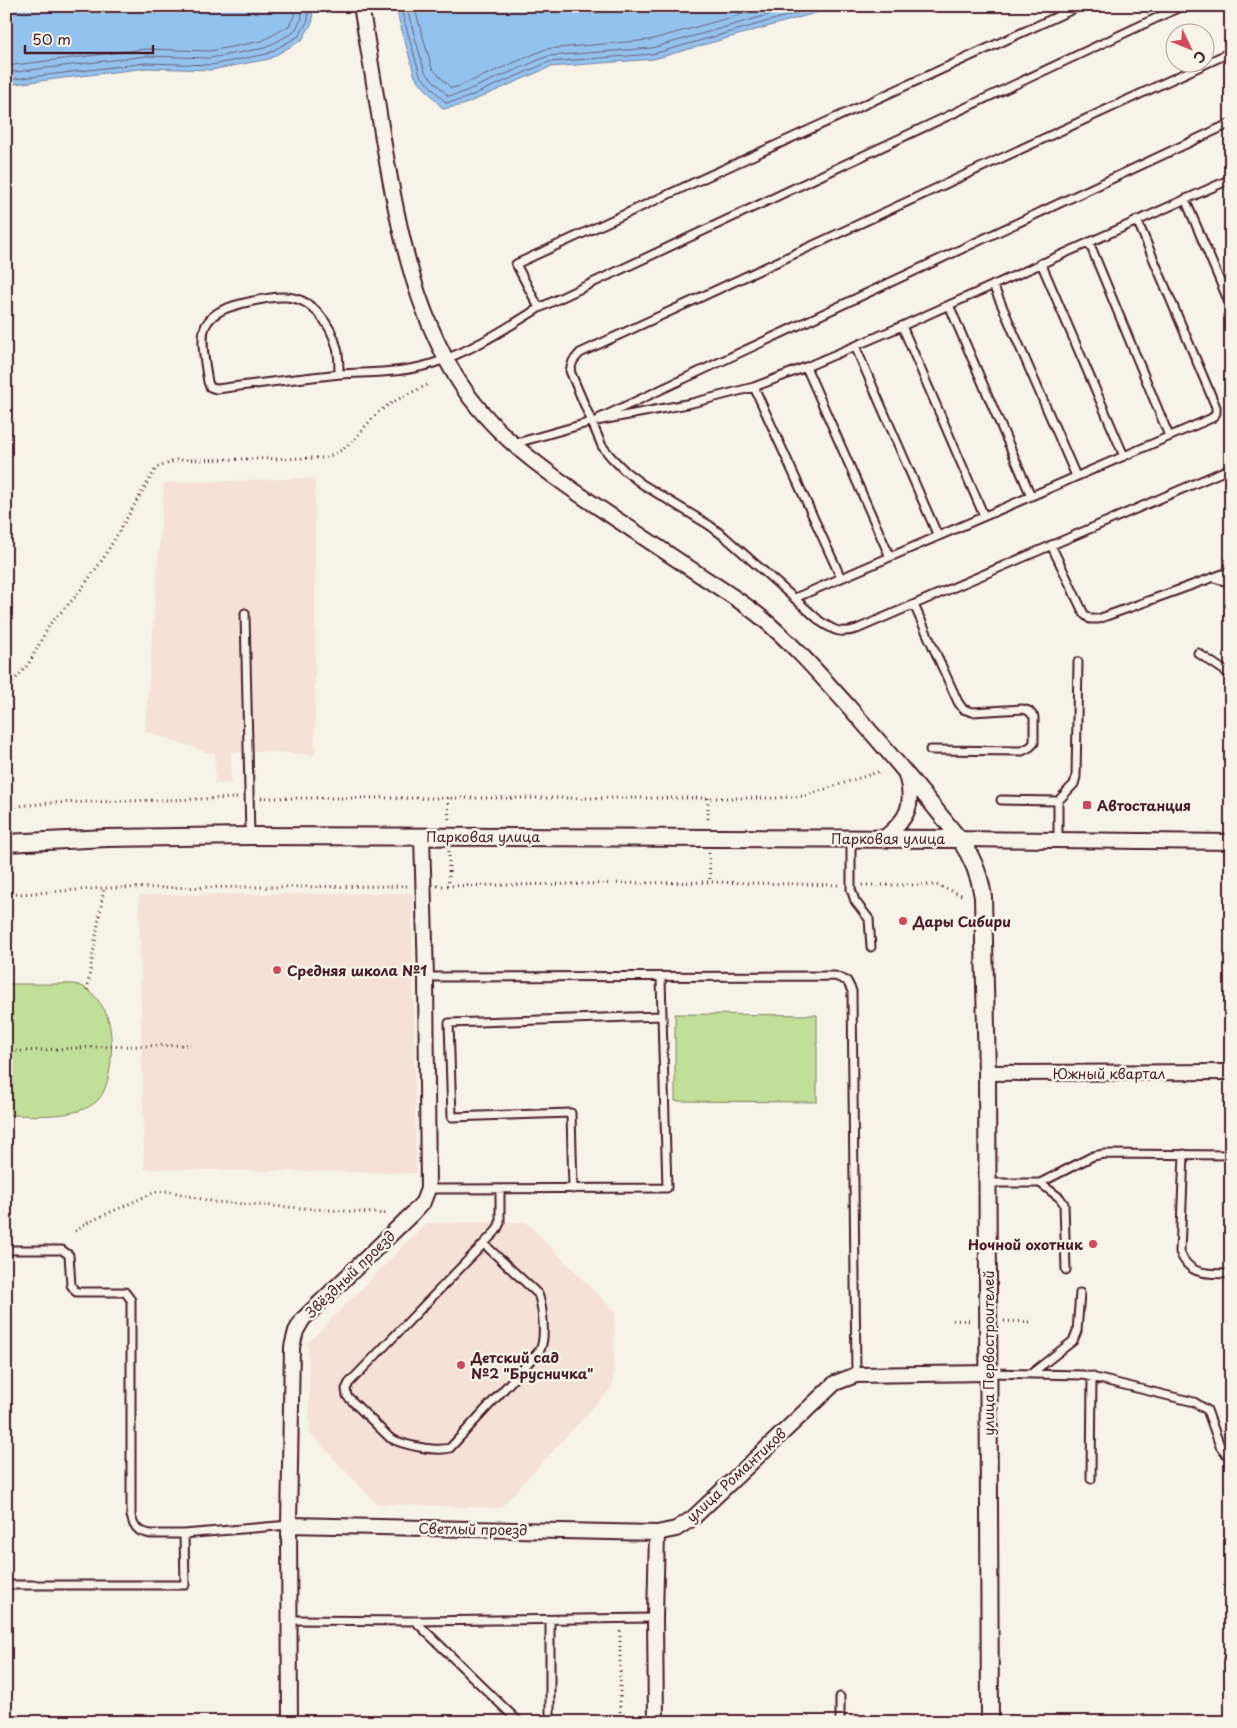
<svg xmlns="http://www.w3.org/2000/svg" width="1237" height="1728" viewBox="0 0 1237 1728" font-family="'Playpen Sans',sans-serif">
<rect width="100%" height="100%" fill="#f7f3e8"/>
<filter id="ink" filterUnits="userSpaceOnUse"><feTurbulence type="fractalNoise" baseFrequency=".02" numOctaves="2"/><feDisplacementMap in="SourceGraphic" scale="10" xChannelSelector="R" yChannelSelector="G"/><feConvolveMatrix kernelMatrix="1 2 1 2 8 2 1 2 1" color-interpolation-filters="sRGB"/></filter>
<g filter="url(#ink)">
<path fill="#f5e1d7" d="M315,478V755L257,751L231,752V783L215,784V753L206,752L145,731L164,483Z
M412,893L416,1173L144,1169L139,895Z
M526,1222L615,1312L613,1386L500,1508L377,1504L310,1433L308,1343L426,1223Z"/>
<path fill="#c0df98" stroke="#857f62" d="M6,984C23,984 39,984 56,984C63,984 72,983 79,985C92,989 104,1006 108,1019C114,1038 113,1084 98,1100C78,1120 33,1115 6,1115Z
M675,1014L817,1015V1102L675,1101Z"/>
<path fill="#94c2ee" stroke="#7681a0" d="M6,6H312L313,21L302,40L269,59L211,70L147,68L6,85Z
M395,6H840L654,59L550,67L463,105L443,109L415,77Z"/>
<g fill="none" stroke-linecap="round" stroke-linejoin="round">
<path stroke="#686079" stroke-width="1" d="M400,6L420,75L446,103L461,100L549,62L653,54L822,6
M406,6L425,72L448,96L459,94L548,56L652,48L799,6
M414,6L432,68L451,88L457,87L546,49L650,40L771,6
M6,66L145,49L210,51L262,41L289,26L294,16V6
M6,73L146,56L210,58L265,48L294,32L302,18L301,6
M6,80L146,63L211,65L267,54L299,36L308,20V6"/>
<g stroke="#4a1f2b" stroke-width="11">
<path id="service" d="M1231,52L580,353L573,361L570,371L602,446L611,457L625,471L642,484L709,525L725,537L821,622C835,631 840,634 857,629L1231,468
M1185,199L1231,307
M1089,242L1169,436
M1041,263L1124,456
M993,285L1076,476
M949,305L1031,496
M539,308L516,264L1080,6
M902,326L984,516
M855,346L938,536
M806,367L890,557
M339,374C339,366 339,356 337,348C331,324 312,298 286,297C272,296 258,300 244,303C230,307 214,310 206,325C199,337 206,368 208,382L210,387L216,389C257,384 299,378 341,374C370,372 403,373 431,364C470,352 505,329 539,308L1182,6
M754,387L841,578
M600,418L1231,123
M513,444L591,422L692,403L754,387L806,367L902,326L1231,179
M1051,545L1084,614L1090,619H1098L1231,571
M1214,578L1231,583
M795,598L1212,418L1216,413V407L1137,220
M914,605L958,702L963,709L972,712L1023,709L1029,711L1034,717V743L1030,747L1022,751L930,750
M245,613L250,836
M1198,653L1231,675
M1001,800L1058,801
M851,838V889L855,901L869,919L871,947
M1058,841V801L1074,784L1076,777L1078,662
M426,977L835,976L847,981L852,991L856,1375
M1184,1154L1180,1252C1189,1277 1209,1273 1231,1274
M988,1183H1040L1093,1156L1104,1154L1231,1155
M1040,1183L1060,1198L1064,1204L1066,1270
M428,1189L667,1188L662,1016
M573,1189L571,1113L452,1117L449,1023L662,1016L661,977
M484,1244L538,1294C543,1307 546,1338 540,1350L450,1448C435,1452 403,1445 390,1438L347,1396L346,1389L349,1383L496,1231L500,1223V1189
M6,1250H62L69,1255L71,1285L76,1292H125L131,1300V1516L134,1525L140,1531L150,1534H184L289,1525
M989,1373L1083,1375L1194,1402L1207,1410L1220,1446L1231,1460
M1032,1373L1073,1341L1077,1331L1080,1293
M1091,1479L1092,1376
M6,1585H185L184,1534
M290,1620L415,1621L655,1618
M550,1620V1722
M415,1621L519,1722
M840,1722V1697"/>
</g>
<g stroke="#4a1f2b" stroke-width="18">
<path id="minor" d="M361,6C369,51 376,95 383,139C397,222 413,308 458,380C491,433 542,469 592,503C628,527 664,551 700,575C721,589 743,602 762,618C794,645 821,676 849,707C887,750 924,794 960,839L1231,842
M884,838C908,819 915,805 906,775
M987,1073L1231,1072
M289,1525L657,1533
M290,1722L289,1525L292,1347L296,1331L303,1319L413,1213L423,1202L428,1189L426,977L422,836
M656,1722L655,1618L657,1533L676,1529L693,1518L835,1383L856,1375L988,1373"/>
</g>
<g stroke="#4a1f2b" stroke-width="20">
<path id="tertiary" d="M6,843L107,838L250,836L960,839C972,857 980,875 983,897L987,1073L990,1722"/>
</g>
<path stroke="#4a1f2b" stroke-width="3" stroke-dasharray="1 4" stroke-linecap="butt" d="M6,689L28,665L50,624L77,595L103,559L156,468L177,460L323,458C353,450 359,430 379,412C393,400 411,393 427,385
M261,798H779L804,796L881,771
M448,798L449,822
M708,798V822
M6,807L50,803L239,798
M449,851V886
M709,853L710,882
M862,885H936L964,896
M437,886L710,882L840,885
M6,895L104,888L410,886
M87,990L104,888
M6,1052L93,1047L191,1045
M75,1231L89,1222L155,1192L168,1191L215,1202L387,1214
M953,1320L973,1321
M1004,1321L1032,1322
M620,1722V1630"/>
<use href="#service" stroke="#f7f3e8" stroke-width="7"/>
<use href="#minor" stroke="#f7f3e8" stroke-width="14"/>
<use href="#tertiary" stroke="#f7f3e8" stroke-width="16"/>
</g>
</g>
<g fill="#d1495b" stroke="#f7f3e8" stroke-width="2">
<rect x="1082" y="800" width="10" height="10" rx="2.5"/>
<circle cx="903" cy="921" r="5"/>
<circle cx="277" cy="970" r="5"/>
<circle cx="1093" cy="1244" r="5"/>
<circle cx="461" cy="1365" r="5"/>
</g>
<g text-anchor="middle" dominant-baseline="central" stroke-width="5" stroke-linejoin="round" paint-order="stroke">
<g font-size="14" font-weight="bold" fill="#4a1f2b" stroke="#f7f3e8" text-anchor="start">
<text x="1097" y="805">Автостанция</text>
<text x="913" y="921">Дары Сибири</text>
<text x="287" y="970">Средняя школа №1</text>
<text x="1083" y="1244" text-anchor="end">Ночной охотник</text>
<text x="471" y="1357">Детский сад<tspan x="471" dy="16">№2 "Брусничка"</tspan></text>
</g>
<g font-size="14" fill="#4a1f2b" stroke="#f7f3e8">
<text x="483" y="836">Парковая улица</text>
<text x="888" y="838">Парковая улица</text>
<text x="1109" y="1073">Южный квартал</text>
<text transform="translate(350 1274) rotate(-44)">Звёздный проезд</text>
<text transform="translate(988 1353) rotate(-90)">улица Первостроителей</text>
<text transform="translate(736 1475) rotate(-43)">улица Романтиков</text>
<text transform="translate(473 1529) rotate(1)">Светлый проезд</text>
</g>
</g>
<rect width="1237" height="1728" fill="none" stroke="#f7f3e8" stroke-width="25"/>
<rect x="12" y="12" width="1212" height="1703" fill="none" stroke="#4a1f2b" stroke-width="2" filter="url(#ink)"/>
<g transform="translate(1190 48) rotate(133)"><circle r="24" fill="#f7f3e8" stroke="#b29e9c"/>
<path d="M0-4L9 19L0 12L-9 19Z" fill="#d1495b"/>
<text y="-8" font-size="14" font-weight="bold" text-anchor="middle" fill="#4a1f2b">С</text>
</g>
<path d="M25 45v8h128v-8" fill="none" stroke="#4a1f2b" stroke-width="2.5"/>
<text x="32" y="45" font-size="15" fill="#4a1f2b" stroke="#f7f3e8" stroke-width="4" paint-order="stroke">50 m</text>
</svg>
